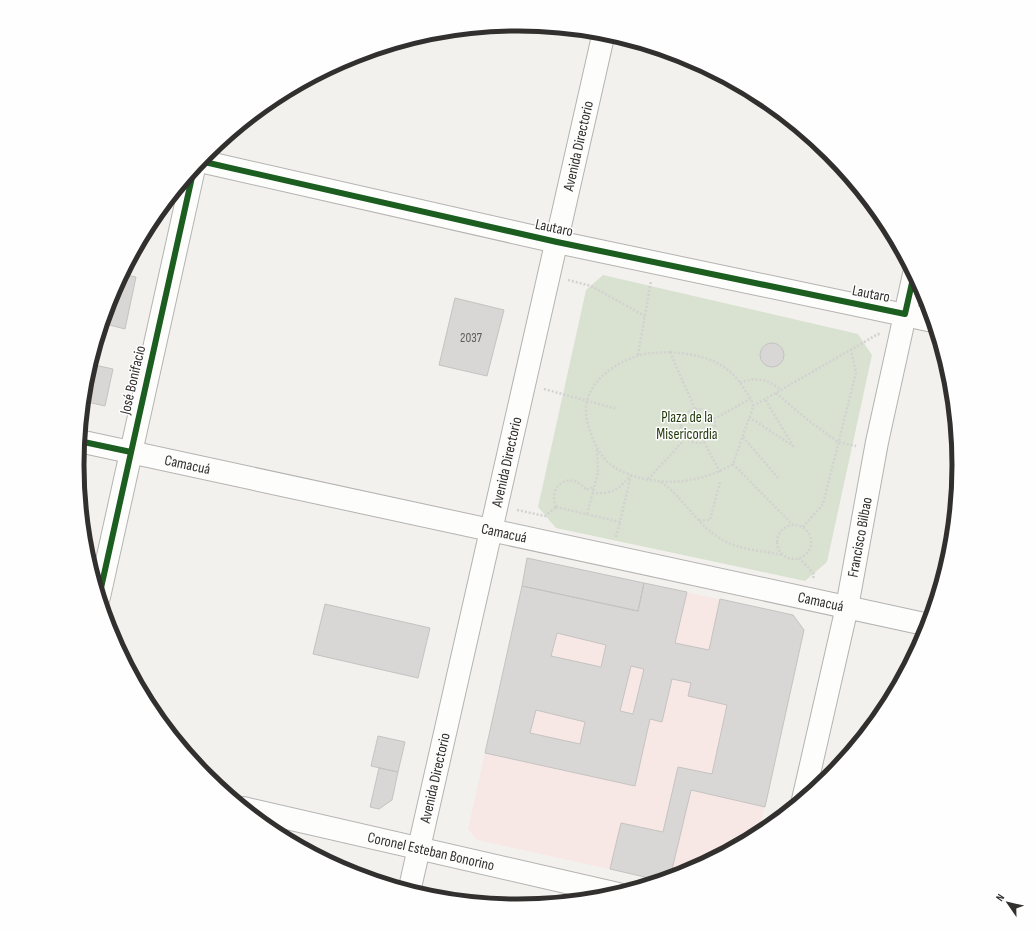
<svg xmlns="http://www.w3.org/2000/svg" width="1036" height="931" viewBox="0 0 1036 931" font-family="'Sofia Sans Condensed',sans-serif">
<rect width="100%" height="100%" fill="#f3f1ee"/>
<path fill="#f7e8e5" d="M644,583L793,615L804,630L758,835L687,873L662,881L477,840L468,829L522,586L638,611Z"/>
<path fill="#d9e2d1" d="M603,275L858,334L872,355L827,562L805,581L556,528L538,507L586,290Z"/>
<path fill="#d9d7d6" stroke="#c5c3c1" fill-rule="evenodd" d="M122,274L136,277L125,329L102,323L110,296Z
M455,298L504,310L487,376L439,365Z
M760 355a12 12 0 1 1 24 0a12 12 0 1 1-24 0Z
M91,360L90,364L113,369L105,406L83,401L85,379Z
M527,558L644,583L638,611L522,586Z
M644,583L687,592L675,643L709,650L720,599L793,615L804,630L765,807L691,790L670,878L662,881L610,869L621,823L663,832L678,767L712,774L727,705L688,696L691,683L672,679L662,722L650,719L635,786L485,753L522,586L638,611ZM557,633L606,645L601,667L551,656ZM631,666L644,669L633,714L620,711ZM536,710L585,722L580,744L530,733Z
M325,604L430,628L418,678L313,654Z
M378,736L405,742L398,772L371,766Z
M379,768L398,772L392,800L379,809L370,807Z"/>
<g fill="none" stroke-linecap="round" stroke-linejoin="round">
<g stroke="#b4b3b1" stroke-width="24">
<g id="minor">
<path d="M200,161L557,242L933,321"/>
<path id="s1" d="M79,441L929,625"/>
<path d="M99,597L194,168"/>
<path id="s2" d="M803,800L847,607L877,442L914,274"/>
<path id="s3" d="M243,808L618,894"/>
</g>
</g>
<g stroke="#b4b3b1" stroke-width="24">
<g id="primary">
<path id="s4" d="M409,892L604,32"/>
</g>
</g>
<path stroke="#d2d2d1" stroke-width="2.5" stroke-dasharray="2 2" stroke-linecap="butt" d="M568,280L591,286L645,316
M670,352C702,355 727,360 745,390C748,394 753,401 753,406C752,412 749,419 747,424C742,437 738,451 733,464C704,481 673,486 640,478C630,475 619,471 610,464C599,455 593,441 589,428C588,423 586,418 586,413C584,384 613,364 637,356C647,352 659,353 670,352Z
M670,352L695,409
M638,355L651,281
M740,383C756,376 767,379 781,390
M544,389L617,409
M776,393L809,421L838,442L856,446
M753,406L878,334L881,335
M681 426a17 17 0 1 1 34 0a17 17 0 1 1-34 0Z
M749,417L793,446L765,399
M714,419L750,399
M743,437L778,478
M704,442L720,472
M733,464L793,525
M648,479L686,438
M661,482C684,498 697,525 721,539C739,550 763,551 783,555
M592,493C610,494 618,491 629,477
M556,507L620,522L631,475
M556,507C547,484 572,470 586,490L594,487
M517,510L545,516L556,507
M587,514L598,473L597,450
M699,520H710L720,482
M777 542a17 17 0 1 1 34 0a17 17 0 1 1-34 0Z
M803,527L823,504L856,373L851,349
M616,537L620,522
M799,558L814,574L813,579"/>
<use href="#minor" stroke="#fdfdfc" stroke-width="22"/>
<use href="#primary" stroke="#fdfdfc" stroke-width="22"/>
<g stroke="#fffefe" stroke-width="8">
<path id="cycleway" d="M200,161L557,242L905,314L914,274
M79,441L131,452
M99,597L194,168"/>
</g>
<use href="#cycleway" stroke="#1b5e20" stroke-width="6"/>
</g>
<g text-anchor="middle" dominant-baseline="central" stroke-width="3" stroke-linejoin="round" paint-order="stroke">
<g font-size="13" fill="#5e5c5a">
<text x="471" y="338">2037</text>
</g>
<g font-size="15" fill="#32302f" stroke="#fffefe">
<text stroke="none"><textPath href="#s4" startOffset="765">Avenida Directorio</textPath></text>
<text transform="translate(554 228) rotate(12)">Lautaro</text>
<text transform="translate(871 294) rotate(11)">Lautaro</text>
<text transform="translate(133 380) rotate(-77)">José Bonifacio</text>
<text stroke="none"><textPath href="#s4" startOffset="441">Avenida Directorio</textPath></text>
<text stroke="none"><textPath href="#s1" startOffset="111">Camacuá</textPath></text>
<text stroke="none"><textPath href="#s1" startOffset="435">Camacuá</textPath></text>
<text stroke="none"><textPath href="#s2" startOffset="269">Francisco Bilbao</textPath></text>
<text stroke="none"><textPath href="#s1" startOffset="759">Camacuá</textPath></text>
<text stroke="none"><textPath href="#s4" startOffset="117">Avenida Directorio</textPath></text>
<text stroke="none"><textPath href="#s3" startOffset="193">Coronel Esteban Bonorino</textPath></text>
</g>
<g font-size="15" fill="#1e3707" stroke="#fffefe">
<text x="687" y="417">Plaza de la<tspan x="687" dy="17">Misericordia</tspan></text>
</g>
</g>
<path d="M0 0H1036V931H0ZM84 465a434 434 0 1 1 868 0a434 434 0 1 1-868 0Z" fill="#fffefe" fill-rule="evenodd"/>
<path fill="none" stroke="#32302f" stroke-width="5" d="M84 465a434 434 0 1 1 868 0a434 434 0 1 1-868 0Z"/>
<g transform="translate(1008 903) rotate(304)" stroke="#fffefe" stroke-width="3" paint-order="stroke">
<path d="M0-3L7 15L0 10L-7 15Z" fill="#32302f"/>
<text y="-6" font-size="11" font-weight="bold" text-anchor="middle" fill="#32302f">N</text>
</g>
</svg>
